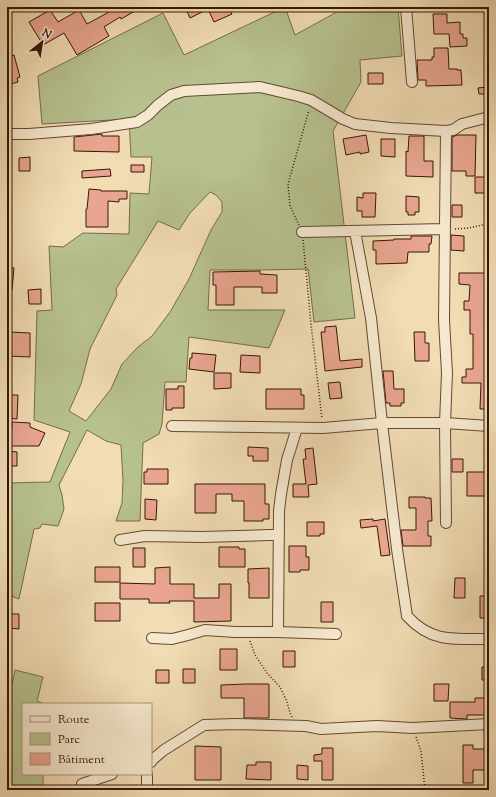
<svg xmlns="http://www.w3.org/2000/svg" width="496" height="797" viewBox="0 0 496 797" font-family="'Sorts Mill Goudy',serif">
<rect width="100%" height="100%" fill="#f1dcb4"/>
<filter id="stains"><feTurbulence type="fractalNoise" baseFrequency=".005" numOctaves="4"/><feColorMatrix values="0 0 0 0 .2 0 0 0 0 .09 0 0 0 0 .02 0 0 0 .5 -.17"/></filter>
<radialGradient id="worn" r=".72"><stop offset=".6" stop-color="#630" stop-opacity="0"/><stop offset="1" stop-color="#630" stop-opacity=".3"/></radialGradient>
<path fill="#b7c18f" stroke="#766c4a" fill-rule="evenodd" d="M285,7L295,35L346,7H398L402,56L360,60L361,82L333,131L355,318L314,322L308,269L261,270H210L208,310H285L269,348L189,337L186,382H165L162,424L159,434L143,443L140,521H116L122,503L123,480L121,445L106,441L87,430L59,485L62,495L64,509L58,526L42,524L40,528L34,529L19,599L11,596L7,589V483L50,482L70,432L34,420L37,311L52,310L49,246L63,247L83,233L129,234L130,193L149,194L152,157H131L129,119L42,124L38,76L163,13L184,55ZM210,192L216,195L222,202V212L211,230L189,279L170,312L152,336L138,347L122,364L111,389L86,421L69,411L81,384L90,349L117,295L116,289L158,221L179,230L190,213Z
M15,670L43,677L37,701L45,704H23V774H43V790H7V689H11Z"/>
<path fill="#e9a590" stroke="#351706" d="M113,7H142L121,19L120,17L104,27L109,36L77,55L64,33L43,45L29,22L50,10L58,22L79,10L87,24L109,12L108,10Z
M185,7H228L232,14L214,22L208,9L190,18Z
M433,14H447V23L460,22V34H463V38H467V46L450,47L449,34H434Z
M434,48H448L449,69H457V70H461L462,85L426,86V80H418L417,60H432V57H434Z
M14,55L20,77L17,78L18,82L7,85V57Z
M368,73H383V84H368Z
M487,87V94H479L478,88Z
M102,134V136H119V152L74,151V137Z
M366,135L369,152L360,154V152L346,155L343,139Z
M457,135H476L475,176H466V171H452V137Z
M409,136H424V161H433V177L406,176V151L408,152Z
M381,139H395V157L381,156Z
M30,157V171H19V158Z
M131,165H144V172H131Z
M110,169L111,176L82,178V171Z
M475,177H489V193H475Z
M89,189L101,190V191H127V199H119V202L108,201V227H86V209H87Z
M363,193H376L375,217H362V211H357V197L363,198Z
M406,196L419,197V212H415V215H408V212H406Z
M452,205H462V217H452Z
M451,235L464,236V251L451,250Z
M411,236H432L431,244H429V252H408L407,263L376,264V250H373V241L394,240V239H411Z
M7,267L14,268L12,290L7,289Z
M260,271V274L277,275V293H262V287H234V305H216V285H213V272Z
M459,273H489V297H486V319L489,320V335H486V359H489L488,409H480L481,383H462V377H466V369H473V334H470V310H464V301H469L470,285L459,284Z
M41,289V304H29L28,290Z
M336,326L340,361L362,359V367L325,371L321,332H325V327Z
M9,332L30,333V357L7,356V337H9Z
M414,332H425V343H429V361H415Z
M192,353L216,355L214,372L189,369L190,358H192Z
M241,355L260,356V373L240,372Z
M383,371H393L394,389H404V403H401V406H390V403H386Z
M214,373H231V388L214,389Z
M340,382L342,398L330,399L328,383Z
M178,386H184V408H172V410H166V389H178Z
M266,389H301V395H304V409H266Z
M7,395H18L17,419L7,418Z
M12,422L30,423V427L45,433L39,446H11Z
M248,447L268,448V461H253V456H248Z
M313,448L317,484L308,485L309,497H293V484H306L303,459H306L305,449Z
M7,451L17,452V466H7Z
M452,459H463V472H452Z
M147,469H168V484H144V472H147Z
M467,472H489V496H467Z
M195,484H265V504H269V519H263V521H244V501H232V494H216V513H195Z
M409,497H425V498H431L432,521H428V536H431V546H403L401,530H416V508H409Z
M145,499L157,500L156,520L145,519Z
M373,519V521L385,519L390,555L381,556L377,526L361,528L360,520Z
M307,522H324V534H320V536H307Z
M289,546H306V557H309V570H300V572H289Z
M219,547H239V549H245V567H219Z
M133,548H145V567H133Z
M95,567H120V582H95Z
M170,567V584H194V598H219V584H231V621L194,622V601H169L170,603H149V599H120V583L155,584V568Z
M269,568V598H249V583H248V569Z
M455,578H465V598H454Z
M480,596H487L486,618H480Z
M321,602H333V622H321Z
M95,603H120V621H95Z
M7,614H19V629L7,628Z
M220,649H237V670H220Z
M283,651H295V667H283Z
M482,667H489V680H482Z
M183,669H195V683H183Z
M156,670H169V683H156Z
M246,684H269V718H244V698H221V685Z
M434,684H449L448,701H434Z
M475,698H487V701H489V715H467V719L450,718V702H475Z
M463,745H473V749H489V770H473V783H463Z
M195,746L221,747V780H195Z
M322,748H333V780H322V761H314V755L322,754Z
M256,762H271V780L246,779L247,765H256Z
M297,765L308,766V780L297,779Z"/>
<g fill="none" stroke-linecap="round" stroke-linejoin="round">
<g stroke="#644832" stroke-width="12">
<path id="minor" d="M406,7L412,82
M446,131L444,320L447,373L445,423L446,523
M7,134H29L91,129L137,122L148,115L158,105L171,95L184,91L260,87L298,96L311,100L343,119L355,124L391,128L446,131L453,130L462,124L489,117
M355,231L371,318L382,423L397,549L407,616C416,626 428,634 441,637C457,640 474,639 489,639
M302,232L445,229
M172,426L323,428L382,423H445L489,426
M120,540L145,536L202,537L269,535H279
M278,632L279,511L281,494L287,460L297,428
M152,638L172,639L188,635L205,630L235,632H278L336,634
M151,762L152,760L164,750L204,725L235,724L306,726L321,729L377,726L412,728L489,724
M147,774V790
M82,784L112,774"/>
</g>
<path stroke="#351706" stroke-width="1.5" stroke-dasharray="1 2" stroke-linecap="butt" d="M299,225L290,206L288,184L309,110
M455,229L468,228L488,224L489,223
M303,240L311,324L322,419
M250,641L255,655L267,673L280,687L287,702L290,713L292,717
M416,737L421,751L425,790"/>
<use href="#minor" stroke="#f6e8ce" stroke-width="10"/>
</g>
<rect width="496" height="797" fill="none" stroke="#f1dcb4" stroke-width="24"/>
<rect x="8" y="8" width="480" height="781" fill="none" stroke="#351706" stroke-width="2"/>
<rect x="12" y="12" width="472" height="773" fill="none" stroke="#351706"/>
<rect x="22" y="703" width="130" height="72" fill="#f6e8ce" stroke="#a9947e"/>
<rect x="30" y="716" width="20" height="6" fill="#f6e8ce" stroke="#a9947e"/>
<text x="58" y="723" font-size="12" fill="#351706">Route</text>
<rect x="30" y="733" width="20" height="12" fill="#b7c18f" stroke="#a9947e"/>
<text x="58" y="743" font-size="12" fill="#351706">Parc</text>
<rect x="30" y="753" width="20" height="12" fill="#e9a590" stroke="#a9947e"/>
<text x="58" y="763" font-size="12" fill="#351706">Bâtiment</text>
<g transform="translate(42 42) rotate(30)" stroke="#f6e8ce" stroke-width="3" paint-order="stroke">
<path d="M0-3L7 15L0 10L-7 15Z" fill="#351706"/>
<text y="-6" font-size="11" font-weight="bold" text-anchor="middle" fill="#351706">N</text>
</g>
<rect width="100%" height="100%" filter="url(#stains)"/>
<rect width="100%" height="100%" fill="url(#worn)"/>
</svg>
